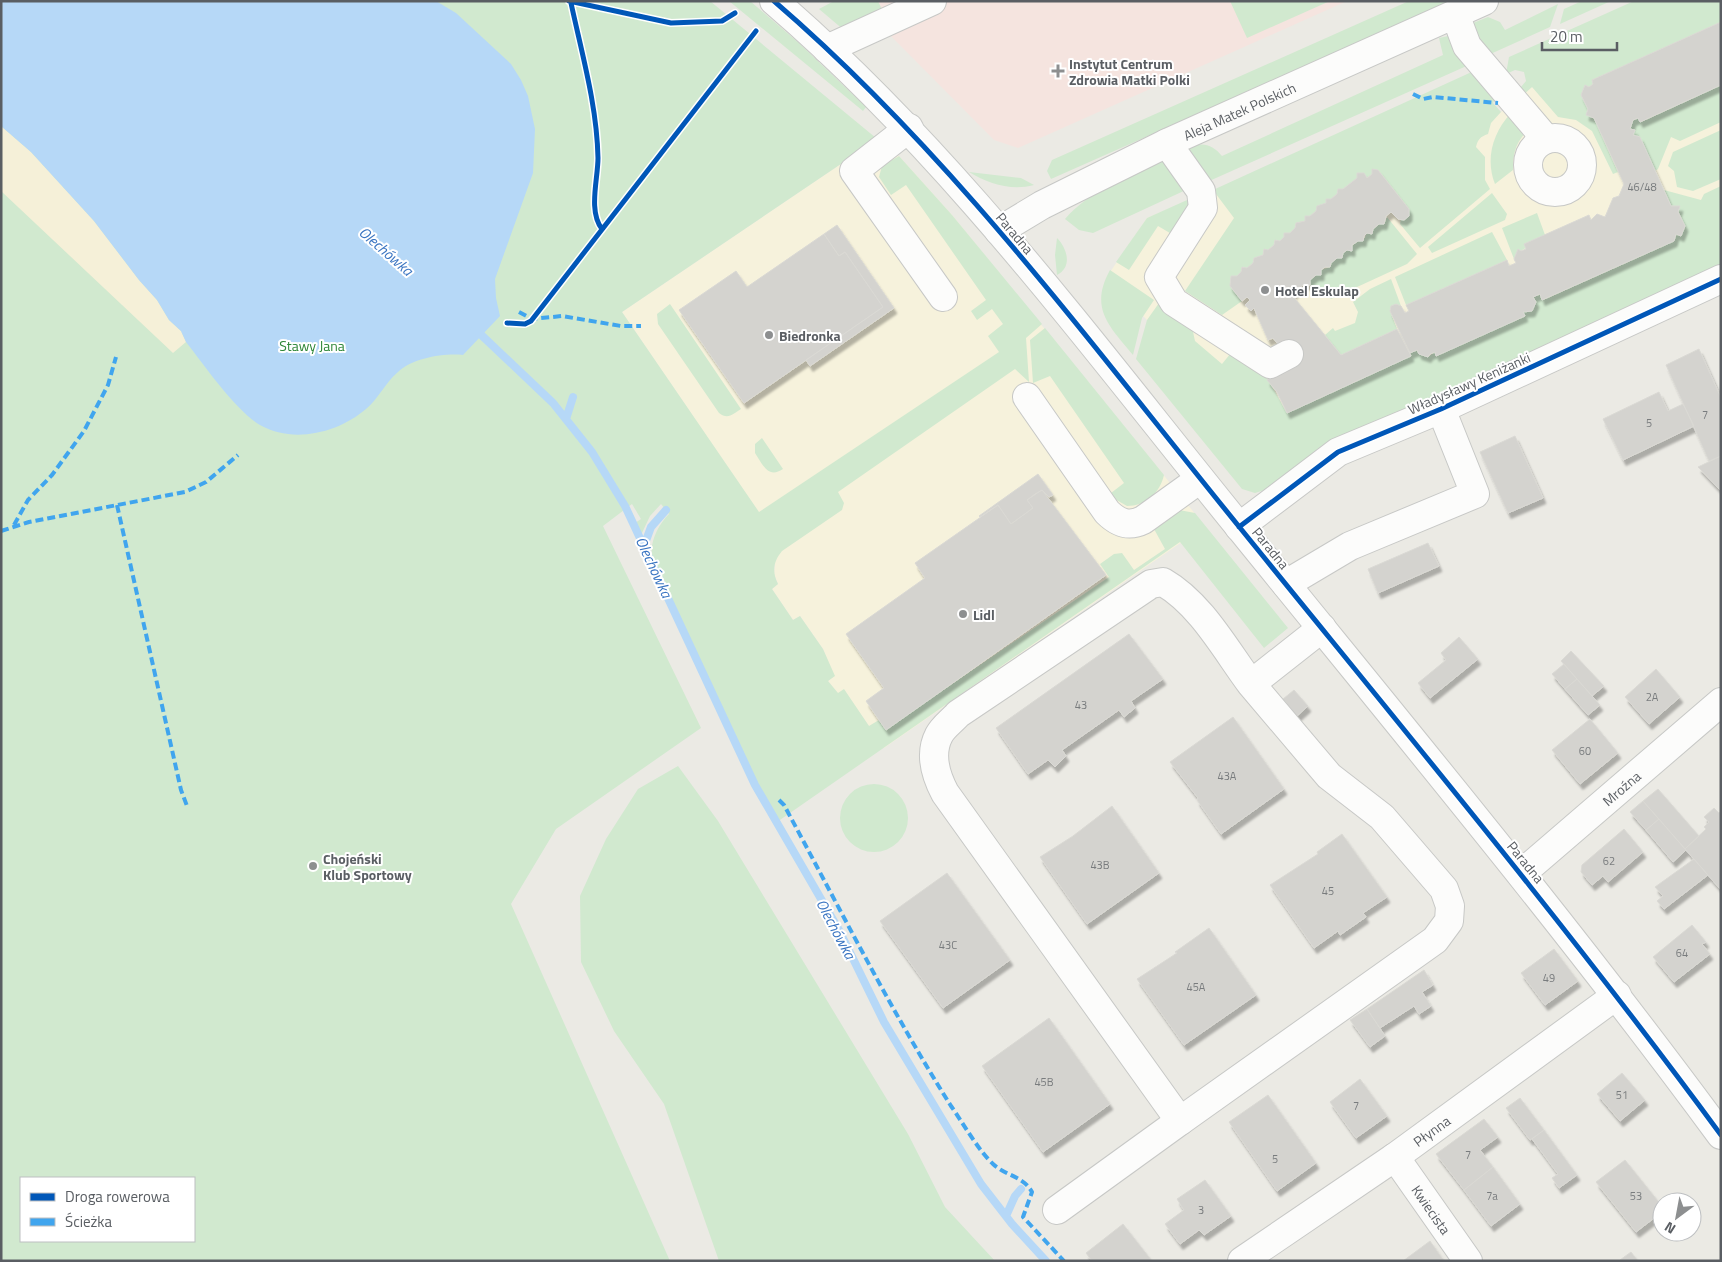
<svg xmlns="http://www.w3.org/2000/svg" width="1722" height="1262" viewBox="0 0 1722 1262" font-family="'Titillium Web',sans-serif">
<defs>
<filter id="shadow"><feDropShadow dx="3" dy="5.5" stdDeviation="1" flood-color="#0004"/></filter>
</defs>
<rect width="100%" height="100%" fill="#ebeae4"/>
<path fill="#f6f2dc" d="M1721,2V242L1251,456L1147,320L1106,278L1147,218L1213,190L1501,112L1532,87Z
M876,138L899,156L952,215L1205,526L884,748L844,690L838,694L828,681L834,676L823,649L800,616L793,620L772,589L778,584L774,574L775,564L759,513L622,312L869,145Z"/>
<path fill="#f5e4df" d="M851,1H1347L1018,148L994,140L876,21Z"/>
<path fill="#d1e9cf" fill-rule="evenodd" d="M1,1H710L876,138L869,145L622,312L759,512L999,352L988,336L1003,324L992,309L977,320L971,311L986,300L906,185L891,195L879,177L882,166L899,156L952,215L1042,324L1026,338L1029,382L1015,369L838,492L844,503L842,510L782,551C773,562 772,572 778,584L772,589L793,620L800,616L823,649L835,676L828,681L838,693L844,689L869,726L879,720L886,729L1109,577L1100,564L1114,554L1122,553L1134,570L1165,549L1154,529L1179,510L1195,513L1288,628L1264,648L1180,542L777,822L756,786L653,560C648,544 658,525 669,514L661,504L650,516L641,535L635,523L641,519L632,504L603,526L701,728L556,829L511,904L670,1261H1ZM21,1178H194V1241H21Z
M729,1H750L800,44L866,107L863,111Z
M834,1H878L884,14L845,31L819,9Z
M1230,1H1330L1247,38Z
M1409,1H1452L1051,179L1047,171L1052,160Z
M1582,1H1611L1560,24L1564,9Z
M1634,1H1721V22L1592,80L1593,84L1589,87L1585,85L1581,95L1588,109L1586,115L1594,118L1618,172L1613,174L1592,131L1576,120L1558,117L1532,87L1520,98L1516,93L1526,81L1524,72L1515,70L1506,74L1509,57Z
M1558,4L1550,27L1486,56L1475,42L1473,23L1488,17L1500,22L1505,30Z
M1448,36L1471,64L1207,182L1195,165L1189,148C1202,141 1213,145 1222,156L1443,55L1439,38Z
M1476,70L1496,96L1493,103L1501,112L1491,123L1488,134C1480,137 1478,139 1476,147L1485,157V180L1490,189L1420,248L1400,224L1401,219L1409,216V209L1378,170L1372,169V174L1367,178L1357,173V178L1343,189H1338L1337,194L1331,199H1326V203L1310,216H1305V221L1296,223L1295,228L1290,233H1285L1284,237L1280,241L1275,240L1274,245L1268,250L1264,249L1263,255L1254,258L1253,263L1247,268L1242,267L1241,272L1237,276H1231L1230,286L1242,301L1222,315L1185,291L1234,218L1213,190Z
M1721,85V122L1680,141L1671,137L1658,169L1655,171L1640,138L1633,135L1635,130L1630,129L1633,120L1638,118L1641,122Z
M1510,114L1525,133C1515,145 1513,154 1513,170L1495,184C1485,159 1493,133 1510,114Z
M1721,130V179L1693,191L1677,187L1674,171L1668,166L1673,152Z
M1165,159L1188,189L1093,233L1079,230L1065,219C1091,189 1131,176 1165,159Z
M969,172L1021,178L1034,185C1011,191 989,184 969,172Z
M1721,186V267L1324,446L1271,488L1255,493L1242,489L1136,359L1147,320L1159,303L1192,327L1195,341L1222,364L1235,348L1266,376L1287,413L1411,356L1410,353L1417,350L1419,354L1428,357L1435,352L1436,355L1525,316L1523,312L1536,302L1533,297L1540,294L1543,300L1674,241L1676,234L1681,236L1685,226L1678,212L1680,206H1671L1664,190L1701,200L1704,194Z
M1492,193L1507,214L1505,220L1432,253L1428,247Z
M1196,196L1175,236L1158,226L1129,270L1116,262L1147,218Z
M1537,213L1545,235L1521,251L1518,249L1514,259L1502,228Z
M1387,217L1417,254L1407,264L1331,299L1325,292L1317,296L1311,291L1310,280L1316,275H1321V270L1330,267L1331,263L1358,241H1363L1367,233L1372,234L1373,229L1379,224H1384Z
M1492,232L1507,260L1406,305L1395,277Z
M1057,238C1067,248 1073,267 1057,275L1055,255Z
M1110,270L1154,300L1142,318L1133,355C1109,326 1089,308 1110,270Z
M1391,279L1401,306L1396,304L1392,306L1390,311L1397,329L1341,355L1325,335L1333,328L1335,331L1355,323L1358,312L1353,302L1370,289Z
M670,304L741,409C733,414 728,420 719,413L658,324L657,314Z
M1045,328L1164,475C1160,493 1145,506 1127,506L1113,498L1111,493L1124,483L1050,376L1033,383L1030,340Z
M762,438L783,469C768,479 763,465 755,453V444Z
M678,766L718,821L908,1134L945,1207L995,1261H719L664,1104L614,1031L581,962L580,896L606,839L638,789Z
M840 818a34 34 0 1 1 68 0a34 34 0 1 1-68 0Z"/>
<path fill="#f5f0d8" d="M1,126L31,152L94,221L139,280L157,300L169,320L181,331L186,342L173,353L1,191Z"/>
<path fill="#b6d8f7" d="M1,1H436L456,13L511,64L521,80L528,96L535,129L533,173L495,279L496,298L500,316L463,355C444,353 413,358 398,372C386,382 378,399 366,409C338,433 293,444 260,425C235,410 205,366 186,342L181,331L169,320L157,300L139,280L94,221L31,152L1,126Z"/>
<g fill="none" stroke-linecap="round" stroke-linejoin="round">
<path stroke="#b6d8f7" stroke-width="8" d="M475,329L553,403L592,452L625,506L755,785L839,930L884,1022L981,1184L1012,1224L1046,1261
M566,419L573,397
M644,546L651,527L666,510
M1006,1216L1015,1196L1021,1189"/>
</g>
<path fill="#d4d3cf" stroke="#dad9d4" filter="url(#shadow)" d="M1721,22V85L1640,122L1638,118L1633,120L1630,129L1635,130L1633,135L1640,137L1671,206H1680L1678,212L1685,226L1681,236L1676,234L1674,241L1542,300L1540,294L1533,297L1536,302L1532,311L1523,312L1525,316L1436,356L1435,352L1430,354L1428,357L1419,354L1417,350L1410,353L1390,311L1391,306L1396,304L1401,306L1405,313L1409,311L1406,305L1507,260L1509,266L1516,263L1514,259L1518,249L1521,251L1526,249L1524,244L1589,215L1591,220L1597,214L1605,217L1613,198L1619,196L1624,184L1594,118L1586,115L1588,109L1581,95L1585,85L1589,87L1593,84L1592,80Z
M1372,169L1378,170L1409,209V216L1404,220L1398,219L1391,212L1386,216L1384,224H1379L1373,229L1372,234L1367,233L1364,236L1363,241H1358L1352,245V251L1347,250L1343,253L1342,258H1337L1331,263L1330,267H1325L1321,270V275H1316L1310,280V285L1304,284L1292,295L1341,355L1397,329L1411,356L1287,413L1277,392L1267,380L1291,360L1273,338L1268,340L1254,308L1251,311L1245,305L1250,300L1247,297L1242,301L1230,286L1231,276H1237L1241,272L1242,267L1247,268L1253,263L1254,258L1263,255L1264,249L1268,250L1274,245L1275,240L1280,241L1284,237V233H1290L1295,228L1296,223L1305,221V216H1310L1316,211L1317,206L1326,203V199H1331L1337,194L1338,189H1343L1357,178V173H1364L1367,178L1372,174Z
M837,225L894,308L810,366L806,360L883,307L845,252L839,256L824,234Z
M824,234L839,256L845,252L883,307L744,403L679,310L736,271L747,287Z
M1699,349L1721,398V456L1709,461L1666,365Z
M1659,392L1668,411L1683,404L1694,426L1623,460L1603,419Z
M1515,436L1543,498L1508,513L1480,452Z
M1721,456V491L1698,467Z
M1038,474L1053,495L1049,497L1042,490L1035,494L1027,500L1033,508L1011,524L998,505L980,517L979,516Z
M1042,490L1106,575L886,730L866,701L884,688L846,634L925,578L915,563L998,505L1011,524L1033,508L1027,500Z
M1428,543L1439,566L1378,593L1368,569Z
M1129,634L1163,679L1131,701L1135,708L1124,717L1119,710L1062,750L1066,756L1055,767L1048,760L1028,774L996,728Z
M1459,637L1478,659L1430,698L1418,683L1446,660L1441,653Z
M1571,651L1604,686L1592,696L1561,661Z
M1564,664L1577,679L1565,689L1552,674Z
M1656,669L1680,697L1649,724L1625,697Z
M1577,679L1600,705L1588,715L1565,689Z
M1294,690L1308,706L1297,716L1283,699Z
M1233,717L1284,789L1221,834L1197,800L1198,798L1170,762Z
M1590,719L1618,753L1580,784L1552,750Z
M1658,789L1699,836L1685,849L1643,801Z
M1643,801L1659,819L1646,830L1630,812Z
M1112,806L1159,873L1087,924L1040,857L1073,836Z
M1714,808L1719,813L1721,811V890L1685,849L1706,829L1704,827L1709,822L1704,817Z
M1659,819L1686,850L1673,862L1646,830Z
M1624,829L1643,852L1608,882L1603,876L1592,885L1581,872L1582,865Z
M1342,834L1387,897L1363,913L1366,917L1340,935L1338,931L1314,948L1270,885L1318,854L1317,852Z
M1694,859L1708,875L1664,909L1657,901L1663,896L1655,887Z
M947,873L1010,960L943,1008L880,921Z
M1692,925L1706,942L1702,944L1710,954L1674,982L1653,957Z
M1209,928L1256,995L1184,1045L1137,979L1177,953L1175,952Z
M1554,949L1578,981L1545,1005L1521,973Z
M1424,970L1433,985L1422,992L1431,1006L1419,1014L1414,1006L1380,1028L1367,1009Z
M1367,1009L1385,1036L1370,1047L1350,1020Z
M1049,1018L1110,1104L1043,1152L982,1066Z
M1622,1073L1645,1100L1620,1121L1597,1094Z
M1360,1079L1387,1116L1356,1138L1330,1102Z
M1268,1095L1316,1163L1277,1191L1229,1122Z
M1520,1098L1544,1130L1530,1140L1506,1108Z
M1484,1119L1498,1137L1480,1150L1493,1167L1464,1190L1436,1154Z
M1544,1130L1577,1175L1559,1188L1552,1178L1558,1174L1532,1139Z
M1625,1160L1662,1206V1212L1636,1232L1596,1182Z
M1493,1167L1520,1204L1491,1226L1464,1190Z
M1205,1180L1231,1216L1204,1235L1199,1230L1180,1244L1165,1224L1184,1210L1177,1199Z
M1123,1224L1152,1261H1092L1086,1253Z
M1430,1241L1444,1261H1403Z
M1631,1252L1638,1261H1620V1260Z"/>
<g fill="none" stroke-linecap="round" stroke-linejoin="round">
<g stroke="#c7c8c6" stroke-width="30">
<g id="minor">
<path d="M774,1C953,155 1093,347 1241,529C1403,729 1568,927 1721,1135"/>
<path d="M1455,14L1467,46L1546,139"/>
<path d="M827,49L932,1"/>
<path d="M909,128L854,171L943,297"/>
<circle cx="1555" cy="165" r="27"/>
<path d="M1167,143L1201,191L1203,208L1159,277L1174,302L1270,364L1289,354"/>
<path id="s1" d="M999,231L1042,205L1167,143L1484,1"/>
<path d="M1027,397L1107,512C1118,523 1129,527 1143,520L1200,479"/>
<path d="M1239,527L1338,452L1441,409L1721,279"/>
<path d="M1286,584L1350,546L1475,494L1441,409"/>
<path d="M1251,684C1225,649 1201,604 1163,582L1151,584L958,714C952,721 943,727 939,735C929,754 936,776 945,793L1180,1121L1435,940L1449,921L1450,906L1444,889L1382,817L1329,776L1251,684L1322,628"/>
<path id="s2" d="M1521,874L1721,702"/>
<path id="s3" d="M1395,1157L1468,1261"/>
<path d="M1057,1210L1180,1121"/>
<path id="s4" d="M1242,1261L1395,1157L1617,995"/>
</g>
</g>
<use href="#minor" stroke="#fcfcfb" stroke-width="28"/>
<path stroke="#40a5ee" stroke-width="4" stroke-dasharray="8 4" stroke-linecap="butt" d="M1413,94L1423,99L1433,97L1498,103
M519,312L532,319L562,316L621,326H641
M117,505L181,790L187,806
M14,525L28,500L52,475L84,431L108,385L116,357
M1,531L29,522L185,492L206,482L238,455
M779,800L784,805C838,905 890,1009 951,1106C963,1123 978,1150 993,1164C1006,1176 1023,1176 1032,1192L1023,1217L1064,1261"/>
<g stroke="#fff" stroke-width="8">
<path id="cycleway" d="M569,1L671,23L722,21L735,13
M774,1C953,155 1093,347 1241,529C1403,729 1568,927 1721,1135
M571,3C582,54 597,106 598,158C598,179 588,211 602,229
M507,323L525,324L531,321L756,31
M1239,527L1338,452L1441,409L1721,279"/>
</g>
<use href="#cycleway" stroke="#0057b8" stroke-width="5"/>
</g>
<g fill="#8d8f90" stroke="#fff" stroke-width="2">
<path d="M1055.5 63.5h5v5h5v5h-5v5h-5v-5h-5v-5h5z"/>
<circle cx="1265" cy="290" r="5"/>
<circle cx="769" cy="335" r="5"/>
<circle cx="963" cy="614" r="5"/>
<circle cx="313" cy="866" r="5"/>
</g>
<g text-anchor="middle" dominant-baseline="central" stroke-width="4" stroke-linejoin="round" paint-order="stroke">
<g font-size="11" fill="#797c7e">
<text x="1642" y="187">46/48</text>
<text x="1705" y="415">7</text>
<text x="1649" y="423">5</text>
<text x="1652" y="697">2A</text>
<text x="1081" y="705">43</text>
<text x="1585" y="751">60</text>
<text x="1227" y="776">43A</text>
<text x="1609" y="861">62</text>
<text x="1100" y="865">43B</text>
<text x="1328" y="891">45</text>
<text x="948" y="945">43C</text>
<text x="1682" y="953">64</text>
<text x="1549" y="978">49</text>
<text x="1196" y="987">45A</text>
<text x="1044" y="1082">45B</text>
<text x="1622" y="1095">51</text>
<text x="1356" y="1106">7</text>
<text x="1468" y="1155">7</text>
<text x="1275" y="1159">5</text>
<text x="1492" y="1196">7a</text>
<text x="1636" y="1196">53</text>
<text x="1201" y="1210">3</text>
</g>
<g font-size="14" font-weight="bold" fill="#5a5e63" stroke="#fff" text-anchor="start">
<text x="1069" y="63">Instytut Centrum<tspan x="1069" dy="16">Zdrowia Matki Polki</tspan></text>
<text x="1275" y="290">Hotel Eskulap</text>
<text x="779" y="335">Biedronka</text>
<text x="973" y="614">Lidl</text>
<text x="323" y="858">Chojeński<tspan x="323" dy="16">Klub Sportowy</tspan></text>
</g>
<g font-size="14" fill="#5a5e63" stroke="#fff">
<text stroke="none"><textPath href="#s1" startOffset="269">Aleja Matek Polskich</textPath></text>
<text transform="translate(1015 233) rotate(50)">Paradna</text>
<text transform="translate(1469 383) rotate(-24)">Władysławy Keniżanki</text>
<text transform="translate(1271 548) rotate(51)">Paradna</text>
<text stroke="none"><textPath href="#s2" startOffset="132">Mroźna</textPath></text>
<text transform="translate(1526 862) rotate(51)">Paradna</text>
<text stroke="none"><textPath href="#s4" startOffset="230">Płynna</textPath></text>
<text stroke="none"><textPath href="#s3" startOffset="64">Kwiecista</textPath></text>
</g>
<g font-size="14" fill="#2e8637" stroke="#fff">
<text x="312" y="345">Stawy Jana</text>
</g>
<g font-size="15" font-style="italic" fill="#3974c1" stroke="#fff">
<text transform="translate(386 251) rotate(41)">Olechówka</text>
<text transform="translate(654 567) rotate(65)">Olechówka</text>
<text transform="translate(836 929) rotate(62)">Olechówka</text>
</g>
</g>
<rect width="1722" height="1262" fill="none" stroke="#5a5e63" stroke-width="5"/>
<rect x="20" y="1177" width="175" height="65" fill="#ffffff" stroke="#bdbfc1"/>
<rect x="30" y="1193" width="25" height="8" fill="#0057b8" stroke="#bdbfc1"/>
<text x="65" y="1202" font-size="15" fill="#5a5e63">Droga rowerowa</text>
<rect x="30" y="1218" width="25" height="8" fill="#40a5ee" stroke="#bdbfc1"/>
<text x="65" y="1227" font-size="15" fill="#5a5e63">Ścieżka</text>
<g transform="translate(1677 1217) rotate(212)"><circle r="24" fill="#ffffff" stroke="#bdbfc1"/>
<path d="M0-4L9 19L0 12L-9 19Z" fill="#8d8f90"/>
<text y="-8" font-size="14" font-weight="bold" text-anchor="middle" fill="#5a5e63">N</text>
</g>
<path d="M1542 42v8h75v-8" fill="none" stroke="#5a5e63" stroke-width="2.5"/>
<text x="1550" y="42" font-size="15" fill="#5a5e63" stroke="#ffffff" stroke-width="4" paint-order="stroke">20 m</text>
</svg>
